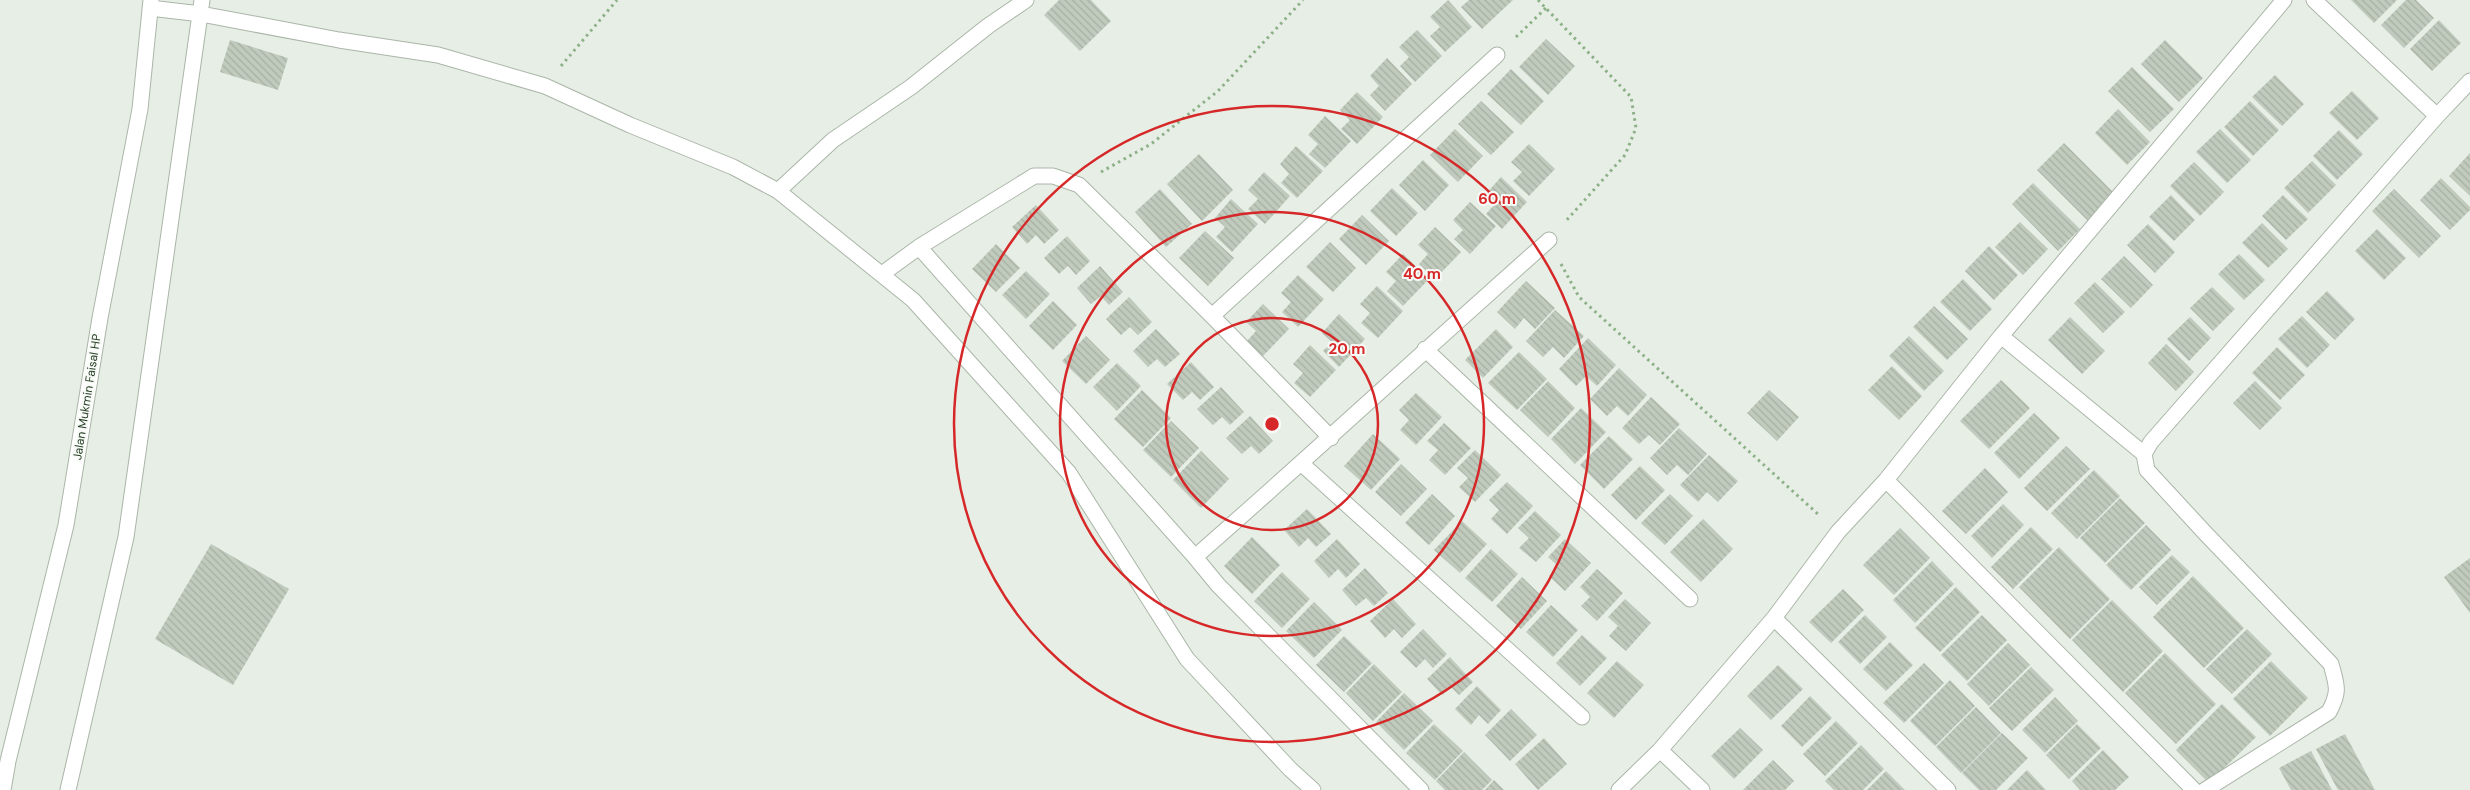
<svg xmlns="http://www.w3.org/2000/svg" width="2470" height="790" viewBox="0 0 2470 790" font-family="'DM Sans',sans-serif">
<defs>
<pattern id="building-back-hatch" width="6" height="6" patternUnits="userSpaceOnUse" patternTransform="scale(1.25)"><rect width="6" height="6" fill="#c1cbbd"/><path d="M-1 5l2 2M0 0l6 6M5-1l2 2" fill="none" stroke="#a6afa2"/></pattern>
</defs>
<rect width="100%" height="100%" fill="#e7eee5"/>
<path fill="url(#building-back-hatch)" d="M1059,0H1091L1111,21L1080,51L1044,15Z
M1448,0L1472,27L1445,52L1430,36L1440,27L1430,17Z
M1469,0H1513L1482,29L1461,7Z
M2351,0H2397L2374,23Z
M2406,0H2416L2434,18L2404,48L2381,25Z
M2439,20L2461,43L2432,71L2410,49Z
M1417,30L1442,56L1415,82L1400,66L1409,57L1399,47Z
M1546,39L1575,66L1548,95L1519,67Z
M230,40L288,58L278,90L220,72Z
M2165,40L2203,78L2179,102L2141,64Z
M1387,58L1412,84L1385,111L1370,95L1379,86L1370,76Z
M2132,67L2174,109L2150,132L2108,91Z
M1511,69L1544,101L1521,125L1487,94Z
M2275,75L2304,104L2282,126L2252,97Z
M2352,91L2379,118L2357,140L2329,113Z
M1357,92L1383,117L1357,144L1341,129L1350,120L1340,110Z
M1481,101L1514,132L1491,155L1458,124Z
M2250,101L2279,130L2253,156L2224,127Z
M2118,109L2150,142L2127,165L2095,133Z
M1325,116L1351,141L1325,168L1309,154L1318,144L1308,135Z
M1455,129L1483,156L1458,182L1430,155Z
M2220,129L2251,160L2227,183L2196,152Z
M2339,130L2363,154L2337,180L2313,156Z
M2064,143L2116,195L2089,222L2037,170Z
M1529,144L1555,169L1529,196L1513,181L1522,172L1511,162Z
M1296,146L1323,171L1297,198L1281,183L1289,174L1280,164Z
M2470,153V196L2449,176Z
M1199,154L1233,190L1202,221L1167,184Z
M1423,160L1449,185L1425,211L1399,185Z
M2312,161L2336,185L2308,213L2284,188Z
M2194,162L2224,192L2200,216L2170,186Z
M1264,172L1290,196L1265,224L1248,209L1258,199L1248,190Z
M1501,177L1527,202L1502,229L1486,214L1495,204L1485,195Z
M2441,178L2470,207V210L2450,230L2420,200Z
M2033,183L2080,229L2058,251L2012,204Z
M1392,188L1418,213L1396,236L1370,211Z
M1160,189L1192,224L1166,247L1135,212Z
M2394,189L2441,236L2419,258L2372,211Z
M2171,195L2195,220L2174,241L2149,217Z
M2283,195L2308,219L2286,240L2262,216Z
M1231,199L1258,224L1232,252L1216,237L1225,227L1215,218Z
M1470,202L1496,226L1470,254L1454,239L1463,230L1453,220Z
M1036,205L1059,230L1044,244L1036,235L1027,244L1012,227Z
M1362,215L1389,241L1366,265L1339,239Z
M2020,222L2048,249L2023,275L1995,247Z
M2262,223L2288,249L2268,268L2242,243Z
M2148,224L2175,252L2155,273L2127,245Z
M1435,227L1461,252L1435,279L1419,264L1428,254L1418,245Z
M2377,229L2406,258L2384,280L2355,251Z
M1205,231L1234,258L1208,286L1179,258Z
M1067,236L1090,261L1076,275L1068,266L1059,274L1044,258Z
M1330,242L1356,268L1333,292L1306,267Z
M996,244L1020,268L996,292L972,269Z
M1989,246L2018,275L1994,300L1965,271Z
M1403,254L1429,279L1403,306L1387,291L1396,281L1386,272Z
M2239,254L2265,280L2244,300L2218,274Z
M2124,256L2153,285L2131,308L2101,279Z
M1100,266L1123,292L1109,305L1101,296L1091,304L1077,288Z
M1026,271L1050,294L1026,319L1002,295Z
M1298,275L1324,299L1298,327L1282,312L1291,302L1281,293Z
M1963,279L1992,309L1970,331L1940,302Z
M1526,281L1555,308L1535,329L1524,318L1515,329L1497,312Z
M2095,282L2125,312L2103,333L2074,303Z
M1377,286L1403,311L1378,338L1361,323L1370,313L1360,304Z
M2212,287L2235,309L2213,331L2190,308Z
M2327,291L2355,319L2335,340L2306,312Z
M1129,297L1152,322L1138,335L1130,327L1121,335L1106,319Z
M1053,301L1077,325L1053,350L1029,326Z
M1263,304L1289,329L1263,356L1247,341L1256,331L1246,322Z
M1934,306L1968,339L1947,360L1913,327Z
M1555,310L1584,336L1564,358L1553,347L1543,357L1526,341Z
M1339,314L1365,339L1339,367L1323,351L1332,342L1322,333Z
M2302,316L2330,345L2307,368L2278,339Z
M2070,317L2105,351L2082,374L2048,340Z
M2190,317L2211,338L2189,361L2167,339Z
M1156,329L1180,354L1165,367L1157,359L1148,367L1133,351Z
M1496,329L1513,347L1483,378L1465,360Z
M1086,336L1110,360L1086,384L1062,361Z
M1909,336L1944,371L1924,391L1889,356Z
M1588,338L1616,365L1597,386L1586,376L1576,386L1559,369Z
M2166,344L2194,372L2176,391L2148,363Z
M1310,345L1336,370L1310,397L1294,383L1303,373L1293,364Z
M2277,347L2305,375L2280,400L2252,373Z
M1519,352L1547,379L1517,410L1488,383Z
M1191,362L1214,387L1200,400L1192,392L1183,400L1167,384Z
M1117,363L1141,386L1117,411L1093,387Z
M1892,366L1922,396L1899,420L1868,390Z
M1619,368L1647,395L1628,416L1617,406L1607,416L1590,399Z
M2001,380L2030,408L1989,449L1960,421Z
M1548,381L1575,408L1548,437L1520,410Z
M2255,381L2282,408L2260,430L2233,403Z
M1221,387L1244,412L1230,425L1222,417L1213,425L1197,409Z
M1142,390L1171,418L1143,447L1114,419Z
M1769,390L1799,417L1777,441L1747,413Z
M1416,393L1442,417L1416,445L1400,430L1409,420L1399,410Z
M1651,397L1680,424L1660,445L1649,435L1639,444L1622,428Z
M1581,408L1606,432L1575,464L1551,439Z
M2034,413L2060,438L2019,479L1994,453Z
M1250,416L1273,441L1259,454L1251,446L1242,454L1226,438Z
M1171,421L1199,448L1171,477L1143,450Z
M1444,423L1471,448L1445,475L1429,460L1438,450L1427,441Z
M1679,428L1707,454L1688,475L1677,465L1667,475L1650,458Z
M1373,434L1400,459L1371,490L1344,466Z
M1609,436L1633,459L1604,489L1580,465Z
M2066,446L2090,469L2047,511L2024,488Z
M1475,450L1501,475L1475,502L1459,487L1468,478L1457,468Z
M1201,451L1229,479L1201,508L1173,480Z
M1709,455L1738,481L1718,502L1707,492L1698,502L1680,485Z
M1401,464L1427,489L1401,516L1375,492Z
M1640,466L1665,490L1636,520L1611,495Z
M1985,468L2008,492L1966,534L1942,511Z
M2094,470L2120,496L2077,539L2051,513Z
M1507,482L1533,506L1507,534L1491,519L1499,510L1489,500Z
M1432,494L1455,516L1429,545L1405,523Z
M1670,494L1693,516L1665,545L1641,523Z
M2120,498L2145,523L2105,563L2080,538Z
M2003,504L2024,525L1992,558L1971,536Z
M1307,509L1331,534L1316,547L1308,538L1299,547L1284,530Z
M1535,511L1561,535L1536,562L1519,548L1529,538L1518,528Z
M1703,519L1733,549L1701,582L1670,552Z
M1462,521L1487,544L1460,573L1434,550Z
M2146,525L2171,550L2131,590L2106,565Z
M2031,527L2053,549L2013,589L1991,567Z
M1900,528L1930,558L1894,595L1863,565Z
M1252,537L1280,565L1252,594L1224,566Z
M1337,539L1360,564L1346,578L1338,569L1329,578L1314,561Z
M1565,539L1591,563L1565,591L1549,576L1558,566L1548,557Z
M211,544L289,589L233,685L155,639Z
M2059,547L2110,599L2070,639L2019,587Z
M1491,549L1518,574L1492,602L1465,578Z
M2172,555L2190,572L2157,605L2139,587Z
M2470,558V613L2444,577Z
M1932,561L1954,584L1915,623L1893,600Z
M1365,568L1388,593L1374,606L1366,598L1356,606L1342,590Z
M1597,569L1623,593L1597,621L1581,606L1590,597L1580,587Z
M1282,572L1310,599L1282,628L1254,601Z
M2193,576L2244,628L2204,668L2153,617Z
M1522,577L1547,601L1521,629L1496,606Z
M1956,587L1980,612L1940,652L1915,628Z
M1843,589L1864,610L1831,643L1809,622Z
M1393,599L1416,624L1402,638L1394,629L1385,638L1370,621Z
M1625,599L1651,623L1626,651L1609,636L1618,626L1608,617Z
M2112,600L2163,651L2123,692L2072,640Z
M1314,602L1342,630L1314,658L1286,631Z
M1551,605L1578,630L1553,657L1526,632Z
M1865,615L1887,637L1860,664L1838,642Z
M1982,615L2007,640L1967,681L1941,655Z
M1423,629L1447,654L1433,668L1425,659L1416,668L1400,652Z
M2247,629L2272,654L2232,694L2206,669Z
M1582,635L1607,658L1580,686L1556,663Z
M1344,636L1372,663L1344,692L1316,665Z
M1890,642L1913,665L1886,691L1863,669Z
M2008,643L2030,665L1989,706L1967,684Z
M2165,653L2216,704L2176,744L2125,693Z
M1450,657L1473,682L1459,695L1451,687L1442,695L1427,679Z
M1617,661L1644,685L1614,718L1587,693Z
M2271,661L2308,698L2270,736L2233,699Z
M1924,663L1944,683L1904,723L1883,703Z
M1374,664L1402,692L1373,721L1346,693Z
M1778,665L1803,689L1771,720L1747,696Z
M2031,667L2054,690L2012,731L1989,708Z
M1950,680L1975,706L1935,746L1910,721Z
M1477,686L1501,710L1488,724L1479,715L1471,725L1455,709Z
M1404,693L1433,721L1404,750L1376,722Z
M1810,696L1832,718L1802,747L1781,726Z
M2055,697L2078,721L2045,753L2022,730Z
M2222,704L2256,737L2209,783L2176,750Z
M1976,707L2001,733L1961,773L1936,747Z
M1511,709L1537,735L1510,761L1485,735Z
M1836,721L1858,743L1825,776L1803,754Z
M1434,724L1463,751L1435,780L1406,753Z
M2077,724L2101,748L2069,779L2046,755Z
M1740,728L1763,750L1734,779L1711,756Z
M2002,733L2028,758L1996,790H1979L1962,773Z
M2345,734L2375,790H2338L2316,749Z
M1544,738L1567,764L1538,790L1515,764Z
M1861,745L1884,769L1863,790H1834L1825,781Z
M2103,750L2129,777L2115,790H2080L2072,781Z
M2311,751L2332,790H2291L2279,768Z
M1464,752L1492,780L1482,790H1445L1436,781Z
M1773,760L1794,781L1785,790H1743Z
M2027,770L2046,790H2007Z
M1886,771L1905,790H1867Z
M1494,780L1504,790H1485Z"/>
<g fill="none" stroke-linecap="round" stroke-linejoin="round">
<g stroke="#aab6a8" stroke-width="17">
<path id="minor" d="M150,8L201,14L339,40L438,55L545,86L630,125L733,167L778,191L913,300L1069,473L1187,659L1290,769L1313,790
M2437,116L2470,81
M778,191L833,140L911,87L988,26L1026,0
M919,247L1195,557L1218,585L1421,790
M882,274L919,247L1034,176H1053L1079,185L1212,316L1331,438
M1212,316L1497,55
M2001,336L2144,454
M1425,349L1690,599
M1302,464L1582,717
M1886,480L2194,790
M1195,557C1314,453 1430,345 1549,240
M1774,618L1948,790
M1660,750L1702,790
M3,790L8,761L66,525L100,318L140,109L151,0
M68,790L126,537L202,0
M1619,790L1660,750L1774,618L1838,532L1886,480L2001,336L2284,0
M2205,790L2329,712C2340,691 2337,686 2331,664L2206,534L2147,470L2144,454L2151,442L2437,116L2314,0"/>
</g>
<path stroke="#8cb087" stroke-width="3" stroke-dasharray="2.5 4" stroke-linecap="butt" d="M1538,0L1631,97L1636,128L1625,155L1565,222
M1516,37L1546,8
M561,66L617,0
M1101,172L1151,144L1218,91L1303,0
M1561,264L1579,297L1819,515"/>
<use href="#minor" stroke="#fff" stroke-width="15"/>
</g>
<g fill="none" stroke="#d62828" stroke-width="2.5">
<circle cx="1272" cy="424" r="106"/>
<circle cx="1272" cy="424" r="212"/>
<circle cx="1272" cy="424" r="318"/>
</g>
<g text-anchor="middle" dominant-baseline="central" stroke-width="4" stroke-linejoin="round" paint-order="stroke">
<g font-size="12" fill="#273f25" stroke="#f7faf6">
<text transform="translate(87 397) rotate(-81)">Jalan Mukmin Faisal HP</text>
</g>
</g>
<circle cx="1272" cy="424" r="8" fill="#d62828" stroke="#f7faf6" stroke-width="2.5"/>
<g font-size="15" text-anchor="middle" font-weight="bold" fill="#d62828" stroke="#f7faf6" stroke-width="4" stroke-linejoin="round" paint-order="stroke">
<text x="1497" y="204">60 m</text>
<text x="1422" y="279">40 m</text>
<text x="1347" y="354">20 m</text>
</g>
</svg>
